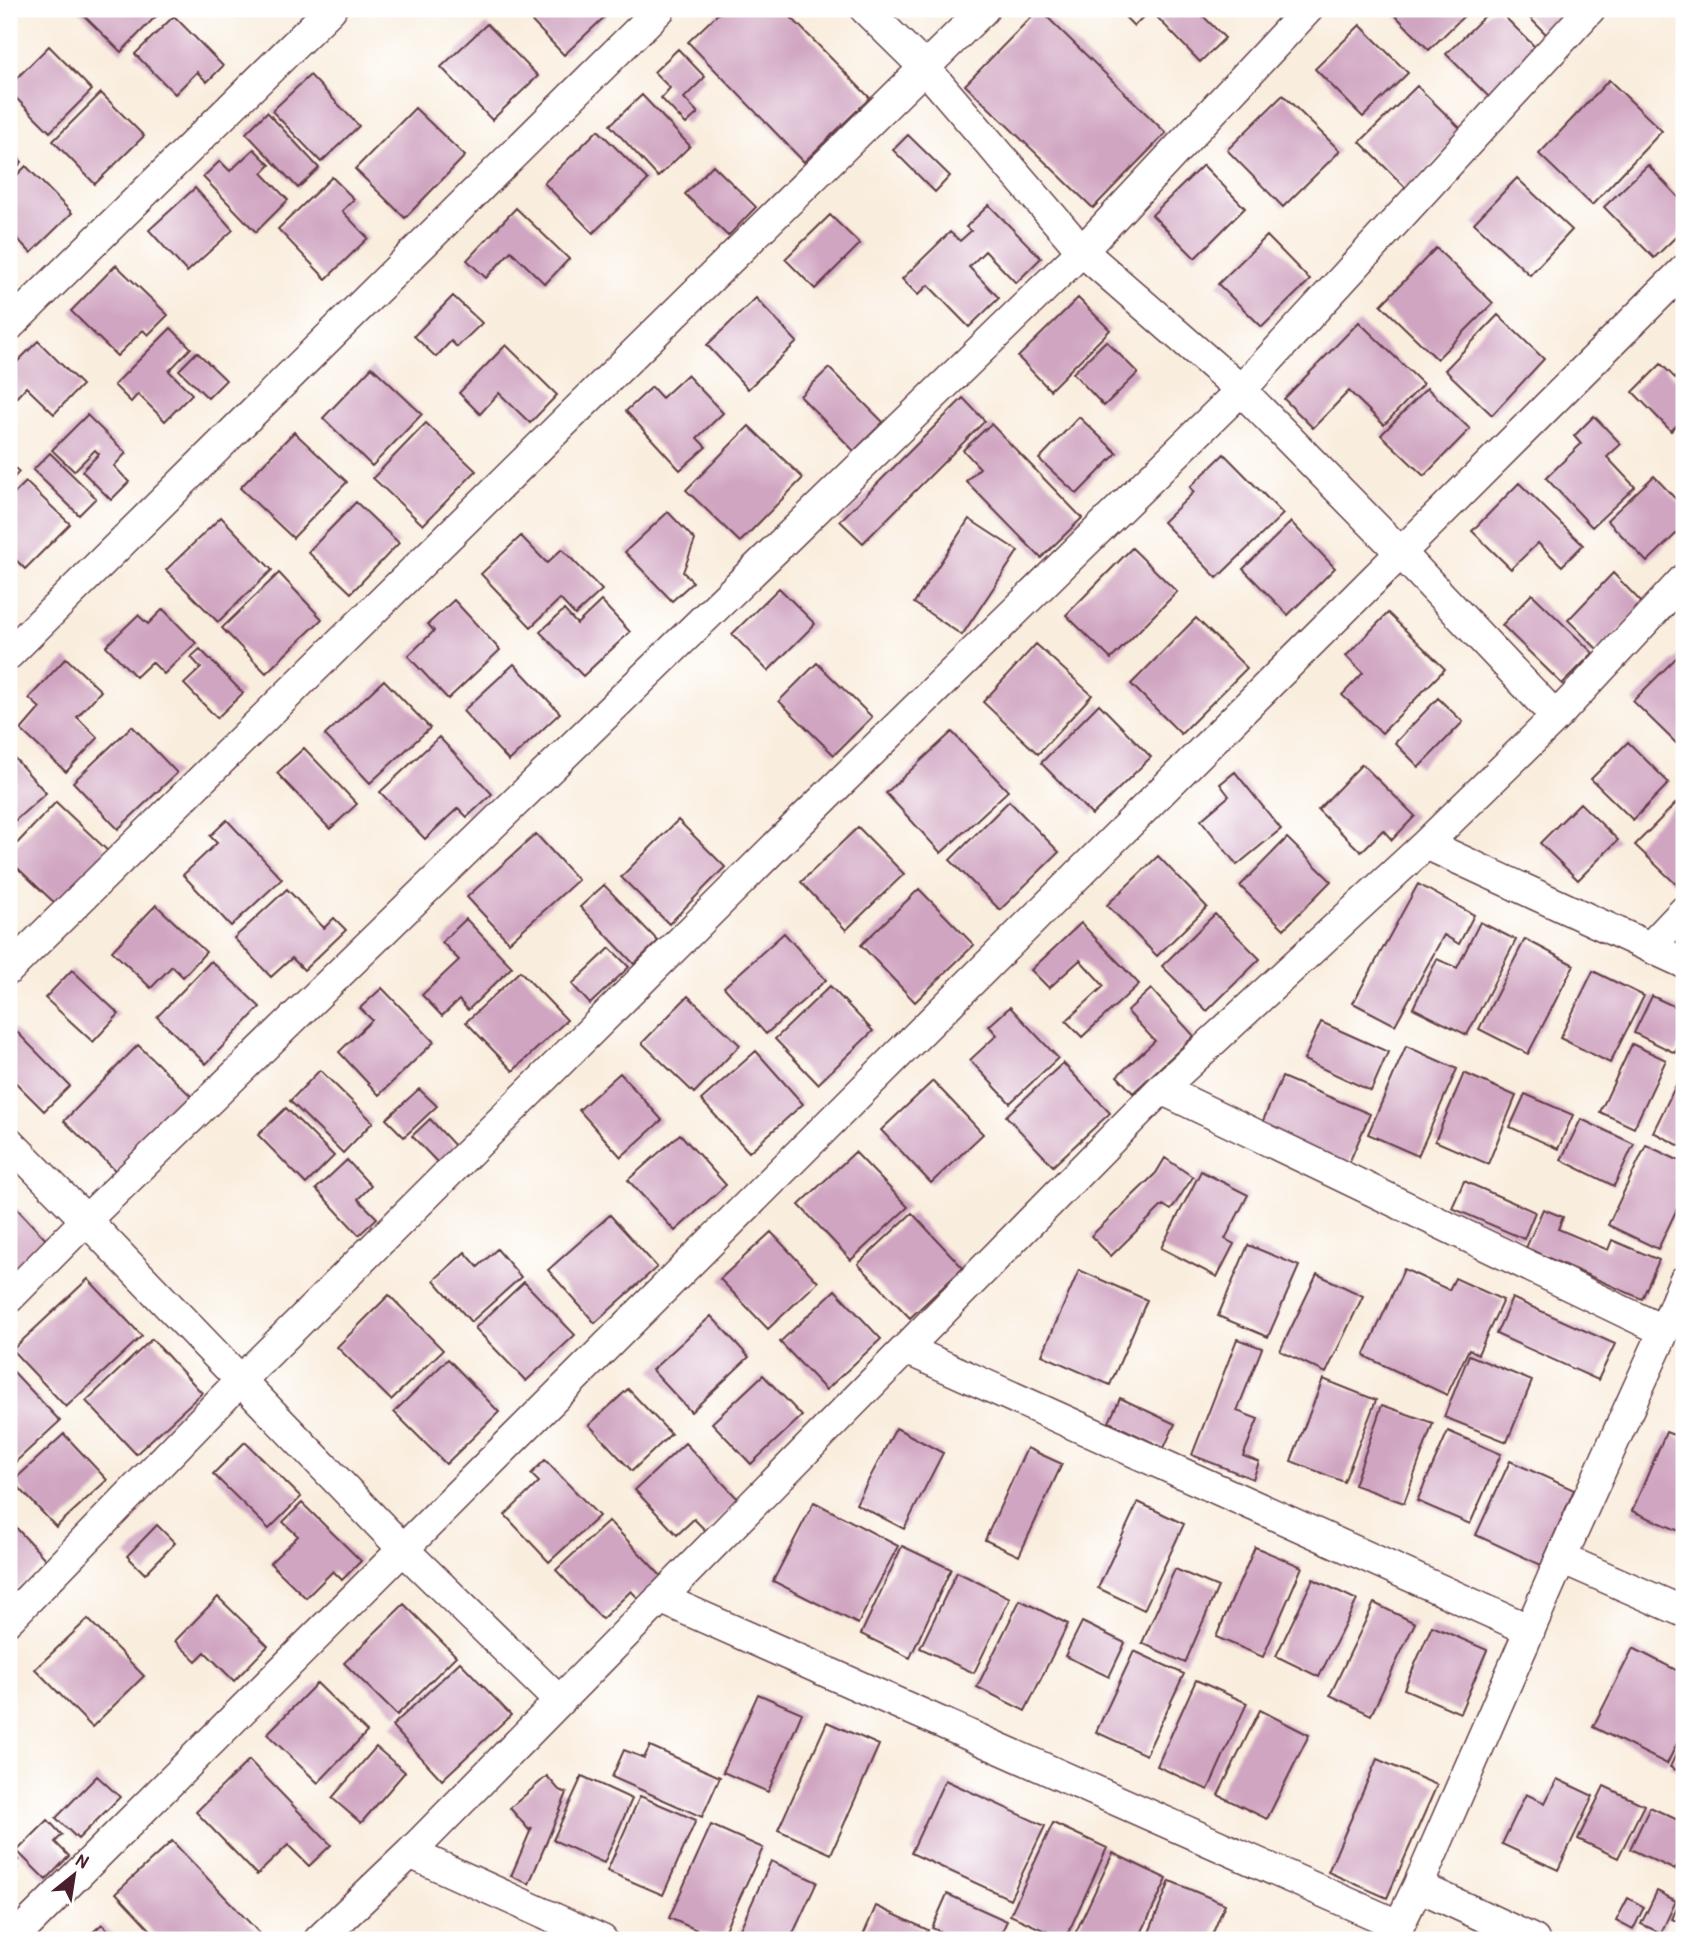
<svg xmlns="http://www.w3.org/2000/svg" width="1693" height="1949" viewBox="0 0 1693 1949" font-family="'Patrick Hand',sans-serif">
<rect width="100%" height="100%" fill="#fff"/>
<filter id="ink" filterUnits="userSpaceOnUse"><feTurbulence type="fractalNoise" baseFrequency=".0143" numOctaves="2"/><feDisplacementMap in="SourceGraphic" scale="14" xChannelSelector="R" yChannelSelector="G"/><feConvolveMatrix kernelMatrix="1 2 1 2 8 2 1 2 1" color-interpolation-filters="sRGB"/></filter>
<filter id="wash" filterUnits="userSpaceOnUse"><feTurbulence type="fractalNoise" baseFrequency=".00686" numOctaves="4" result="noise"/><feDisplacementMap in="SourceGraphic" scale="28" xChannelSelector="R" yChannelSelector="G"/><feGaussianBlur stdDeviation="1.57" result="paint"/><feColorMatrix in="noise" values="0 0 0 0 0 0 0 0 0 0 0 0 0 0 0 0 0 1.4 0 .05"/><feComposite in="paint" operator="in"/></filter>
<g filter="url(#wash)">
<rect width="100%" height="100%" fill="#f9eddd"/>
<g id="blocks">
<path fill="#d0a5c1" d="M77,9H163L121,52Z
M520,9H613L564,55Z
M723,9H783L870,98L804,162L688,42Z
M1039,9L1166,133L1093,208L965,85Z
M1117,9H1151L1134,26Z
M1165,9H1196L1225,38L1200,62L1157,17Z
M1389,9H1471L1429,50Z
M1492,9H1497L1541,53L1493,101L1446,54Z
M1521,9H1574L1547,35Z
M174,16L223,66L207,82L197,72L175,94L135,54Z
M487,24L538,76L492,120L441,67Z
M1360,25L1408,73L1363,117L1315,69Z
M49,46L92,90L50,132L9,91V86Z
M678,49L705,77L684,98L698,113L686,124L661,98L670,88L654,72Z
M310,75L359,126L321,162L272,111Z
M1609,80L1662,131L1592,205L1539,154Z
M1417,86L1464,132L1407,189L1360,142Z
M101,93L144,136L95,184L53,141Z
M642,95L690,146L658,177L610,125Z
M1283,95L1340,151L1283,207L1227,150Z
M415,108L465,156L405,218L355,169Z
M267,112L319,168L298,188L246,133Z
M598,130L648,180L593,233L544,183Z
M908,135L950,176L935,192L893,150Z
M9,148L22,162L9,175Z
M254,149L270,165L262,173L288,200L256,232L203,177L220,161L230,171Z
M713,165L756,207L728,236L685,194Z
M1203,165L1245,208L1195,258L1152,215Z
M1648,165L1684,203V229L1654,258L1604,207Z
M26,166L72,213L31,253L9,230V183Z
M332,177L354,199L342,211L368,238L326,279L278,229Z
M1517,178L1572,230L1530,275L1474,223Z
M195,188L233,230L187,272L149,230Z
M989,205L1041,258L1016,283L985,251L969,267L999,298L969,327L928,285L918,295L902,279L950,232L960,241L971,231L966,227Z
M516,208L569,259L545,284L511,251L486,278L467,260Z
M830,215L860,244L815,289L785,259Z
M1267,236L1310,280L1262,327L1218,284Z
M1436,248L1493,303L1437,359L1381,305Z
M116,265L168,315L148,335L143,330L117,356L71,311Z
M453,296L482,323L457,347L451,341L436,357L414,336Z
M756,298L797,342L748,389L707,345Z
M1078,298L1110,330L1050,390L1018,357Z
M1498,315L1544,359L1492,415L1445,370Z
M1359,322L1423,384L1384,425L1349,391L1313,428L1284,399Z
M171,328L191,348L169,371L192,394L165,421L138,394L131,402L114,385Z
M38,341L82,385L54,414L26,387L15,399L9,392V370Z
M1106,341L1138,373L1104,406L1073,373Z
M506,345L557,395L530,423L499,393L480,414L459,393Z
M197,352L226,380L208,398L179,370Z
M1661,364L1677,380L1684,374V418L1671,431L1633,392Z
M372,367L422,414L372,466L323,418Z
M829,368L883,422L854,451L800,396Z
M687,375L723,413L697,438L706,447L680,470L626,411L652,387L662,398Z
M1427,388L1470,429L1424,476L1381,435Z
M963,398L985,421L863,543L840,521Z
M87,415L126,453L114,466L129,482L111,500L82,471L99,454L95,450L74,471L52,450Z
M1594,416L1621,444L1607,457L1635,487L1592,527L1546,478L1581,444L1574,436Z
M1079,417L1117,453L1077,494L1039,459Z
M426,423L476,471L423,525L373,478Z
M991,424L1082,518L1041,558L966,481L980,468L963,450Z
M749,426L803,478L740,542L686,490Z
M294,432L347,482L293,538L240,488Z
M50,453L96,498L79,515L33,470Z
M1224,454L1283,514L1217,578L1163,522L1194,492L1190,487Z
M9,462L19,472L9,483Z
M1654,476L1684,508V531L1682,528L1647,562L1607,520Z
M26,482L70,524L25,569L9,553V499Z
M1519,483L1583,545L1562,566L1538,543L1511,569L1472,531Z
M356,502L399,543L351,593L308,552Z
M668,512L695,540L683,572L693,582L672,601L625,552Z
M221,517L272,570L218,622L166,570Z
M969,519L1018,551L962,635L914,603Z
M1291,522L1335,568L1288,615L1243,569Z
M521,536L547,563L562,549L602,590L575,615L560,599L531,627L481,574Z
M1132,548L1177,592L1111,659L1066,615Z
M279,573L322,619L266,673L222,628Z
M1613,573L1644,605L1599,651L1568,620Z
M779,588L815,624L768,671L732,634Z
M1532,594L1593,653L1562,684L1502,625Z
M454,600L500,650L448,699L408,656L434,631L428,624Z
M601,601L630,632L583,676L540,632L564,610L577,624Z
M163,609L196,643L164,674L152,662L136,677L106,646L138,615L148,624Z
M1388,613L1445,669L1382,733L1342,695L1363,673L1346,656Z
M1196,618L1247,668L1181,734L1131,684Z
M1036,644L1092,695L1038,754L983,702Z
M200,649L243,693L217,718L184,684L201,668L191,657Z
M1683,651L1684,739L1678,745L1633,701Z
M66,658L101,691L77,717L98,738L66,772L21,730L40,708L29,698Z
M817,663L872,717L834,755L779,701Z
M514,664L560,713L509,761L463,711Z
M384,680L430,728L370,783L325,735Z
M1438,698L1463,722L1419,767L1395,743Z
M1099,704L1151,757L1092,815L1041,763Z
M132,726L177,773L118,829L73,782Z
M952,732L1008,791L941,853L886,793Z
M439,737L492,794L467,817L458,808L425,839L380,792Z
M1628,742L1669,783L1633,820L1591,779Z
M304,748L357,804L330,829L277,773Z
M9,752L46,793L9,826Z
M1362,764L1415,816L1392,840L1383,830L1361,852L1318,810Z
M1235,772L1281,829L1237,865L1201,820L1229,796L1220,784Z
M1684,795V885L1681,889L1635,845Z
M1009,801L1059,852L1000,910L950,860Z
M56,802L109,852L58,906L9,860V852Z
M1580,803L1618,840L1578,880L1540,843Z
M227,820L282,879L231,926L183,875L217,843L210,836Z
M678,820L725,867L669,924L621,877Z
M858,827L904,874L846,930L801,882Z
M536,834L578,880L509,942L467,897Z
M1287,838L1331,881L1284,929L1240,886Z
M1158,856L1207,907L1157,956L1107,905Z
M1418,884L1474,915L1459,944L1444,935L1395,1025L1353,1003Z
M604,885L658,941L634,964L580,907Z
M287,889L324,928L334,918L346,930L304,970L292,958L271,977L234,938Z
M919,889L974,945L915,1002L861,945Z
M156,905L206,952L183,977L172,966L151,988L112,951Z
M1215,914L1260,959L1207,1011L1162,966Z
M466,919L512,967L468,1010L459,1000L442,1016L422,995L459,960L442,942Z
M1480,922L1516,940L1467,1035L1413,1008L1437,959L1457,968Z
M1081,923L1139,984L1082,1037L1066,1021L1104,986L1080,960L1049,988L1031,970Z
M784,933L826,980L766,1034L724,987Z
M1525,939L1574,965L1528,1054L1479,1029Z
M610,948L629,967L590,1004L572,984Z
M211,961L260,1007L206,1064L157,1017Z
M72,970L119,1014L93,1042L45,998Z
M520,971L567,1020L513,1071L466,1022Z
M1593,971L1644,996L1610,1063L1560,1038Z
M830,986L873,1031L818,1084L775,1039Z
M382,988L434,1042L379,1095L339,1052L372,1020L360,1008Z
M1151,989L1194,1036L1133,1093L1117,1076L1155,1041L1127,1011Z
M688,996L740,1045L694,1093L642,1043Z
M1652,996L1684,1011V1035L1675,1053L1634,1033Z
M1010,1007L1058,1058L1010,1103L970,1060L997,1035L989,1026Z
M1321,1022L1388,1052L1371,1091L1304,1060Z
M13,1028L70,1086L44,1111L9,1076V1032Z
M1632,1044L1666,1060L1634,1128L1600,1112Z
M138,1045L192,1097L119,1174L64,1121Z
M1406,1046L1457,1069L1418,1156L1368,1134Z
M756,1051L803,1104L749,1152L701,1100Z
M1063,1063L1110,1113L1053,1166L1006,1116Z
M320,1070L373,1122L343,1153L290,1101Z
M620,1073L662,1120L621,1157L579,1110Z
M1464,1073L1516,1096L1488,1164L1435,1141Z
M1282,1077L1370,1114L1347,1168L1259,1130Z
M933,1081L983,1134L931,1183L881,1130Z
M1677,1083L1684,1086V1148L1653,1132Z
M419,1089L437,1106L404,1137L386,1119Z
M1525,1094L1573,1115L1558,1149L1510,1127Z
M286,1108L334,1156L306,1184L258,1135Z
M430,1119L457,1148L439,1164L412,1136Z
M1581,1119L1634,1144L1614,1186L1561,1160Z
M680,1134L726,1185L675,1231L628,1180Z
M1646,1145L1684,1163V1194L1658,1249L1608,1225Z
M855,1152L908,1207L851,1260L799,1205Z
M1165,1158L1193,1177L1171,1210L1163,1205L1111,1256L1091,1236L1156,1173Z
M347,1160L371,1186L358,1199L377,1218L359,1235L316,1189Z
M1201,1171L1248,1195L1225,1239L1234,1244L1217,1277L1161,1248Z
M1464,1181L1535,1212L1524,1239L1452,1208Z
M9,1200L49,1243L9,1281Z
M1543,1209L1563,1217L1558,1229L1608,1250L1612,1240L1659,1260L1642,1299L1526,1248Z
M912,1213L963,1268L910,1318L858,1264Z
M610,1215L657,1267L595,1323L548,1270Z
M771,1232L818,1282L768,1329L720,1279Z
M1248,1245L1299,1266L1268,1337L1218,1316Z
M497,1249L521,1277L471,1322L434,1280L465,1252L478,1267Z
M1404,1269L1449,1290L1455,1278L1503,1300L1478,1354L1469,1349L1447,1395L1364,1356Z
M1079,1270L1147,1300L1110,1385L1042,1355Z
M1317,1274L1363,1296L1326,1373L1280,1351Z
M88,1279L142,1336L66,1407L12,1350Z
M524,1282L575,1335L526,1381L475,1328Z
M835,1290L881,1339L826,1390L780,1342Z
M389,1295L443,1350L391,1400L337,1347Z
M1512,1298L1615,1344L1598,1380L1496,1334Z
M711,1316L749,1357L691,1412L652,1370Z
M152,1339L202,1393L136,1454L86,1401Z
M1237,1339L1262,1348L1237,1411L1258,1419L1243,1456L1259,1462L1253,1479L1192,1455Z
M1469,1355L1532,1381L1507,1442L1444,1417Z
M448,1359L499,1412L446,1464L394,1412Z
M9,1367L60,1421L9,1468Z
M763,1375L802,1416L751,1464L712,1423Z
M1323,1379L1376,1400L1344,1482L1291,1461Z
M628,1389L671,1434L632,1471L589,1425Z
M1120,1398L1175,1424L1164,1448L1109,1422Z
M1382,1405L1433,1423L1404,1503L1354,1485Z
M896,1428L943,1453L904,1529L856,1504Z
M1448,1431L1501,1454L1470,1524L1417,1501Z
M1666,1432L1684,1439V1533L1632,1511Z
M64,1434L107,1480L56,1527L13,1481Z
M245,1442L301,1497L269,1529L213,1474Z
M685,1443L739,1500L706,1531L694,1519L677,1535L635,1490Z
M1027,1448L1062,1464L1019,1556L985,1540Z
M545,1460L599,1516L549,1562L505,1515L539,1482L531,1474Z
M1510,1461L1574,1490L1541,1565L1476,1535Z
M814,1502L898,1546L858,1624L773,1581Z
M1138,1502L1184,1524L1144,1610L1098,1588Z
M302,1503L361,1561L342,1580L333,1571L306,1598L270,1563L298,1536L283,1522Z
M9,1520L47,1561L12,1593L9,1589Z
M609,1521L664,1579L641,1601L631,1591L602,1619L556,1570Z
M157,1525L175,1543L145,1574L127,1556Z
M902,1546L951,1569L910,1658L861,1634Z
M1255,1547L1302,1567L1263,1657L1216,1637Z
M1175,1569L1218,1587L1185,1663L1142,1643Z
M957,1572L1010,1598L974,1673L920,1648Z
M1313,1579L1357,1600L1319,1677L1276,1656Z
M218,1597L268,1646L234,1681L205,1652L196,1661L175,1641Z
M1020,1600L1068,1624L1025,1711L977,1687Z
M1374,1603L1415,1623L1371,1715L1330,1695Z
M404,1604L456,1656L397,1715L344,1663Z
M88,1619L144,1676L92,1727L35,1669Z
M1082,1622L1125,1643L1109,1677L1065,1656Z
M1432,1626L1487,1650L1460,1713L1404,1689Z
M1633,1648L1684,1674V1729L1667,1764L1593,1727Z
M1134,1651L1184,1674L1146,1755L1096,1732Z
M460,1662L511,1715L442,1780L392,1726Z
M1196,1680L1247,1703L1208,1790L1157,1766Z
M317,1683L367,1732L318,1783L267,1734Z
M758,1694L802,1713L768,1792L723,1772Z
M1260,1710L1309,1735L1267,1819L1218,1795Z
M827,1722L879,1745L831,1854L778,1830Z
M1684,1738V1774L1670,1767Z
M650,1746L720,1777L702,1817L612,1777L624,1750L644,1758Z
M376,1747L405,1772L361,1823L332,1798Z
M1377,1759L1437,1785L1387,1898L1328,1872Z
M249,1760L331,1845L309,1866L288,1845L257,1875L196,1812Z
M97,1776L120,1797L78,1839L56,1818Z
M547,1776L559,1790L567,1793L529,1884L511,1876L532,1827L529,1830L510,1808Z
M582,1776L632,1799L604,1863L553,1840Z
M1557,1779L1593,1796L1558,1870L1502,1844L1526,1794L1545,1803Z
M945,1780L1045,1826L1010,1899L911,1853Z
M1604,1786L1644,1805L1618,1858L1578,1839Z
M640,1796L696,1820L663,1895L607,1871Z
M1650,1807L1684,1823V1850L1675,1870L1630,1849Z
M48,1820L62,1835L55,1842L69,1856L46,1880L17,1851Z
M1053,1823L1107,1848L1065,1940L1010,1915Z
M711,1825L763,1848L720,1940L669,1918Z
M172,1841L266,1940H160L116,1893Z
M9,1851L18,1860L9,1869Z
M1113,1853L1167,1879L1138,1940H1084L1074,1936Z
M771,1861L817,1882L790,1940H735Z
M1170,1881L1225,1904L1210,1940H1146Z
M1657,1891L1676,1901L1661,1933L1641,1924Z
M1684,1892V1925L1672,1919Z
M947,1894L1007,1921L998,1940H960L932,1928Z
M1628,1898L1644,1907L1633,1930L1616,1921Z
M876,1906L928,1930L924,1940H861Z
M102,1924L118,1940H84Z"/>
</g>
</g>
<g filter="url(#ink)">
<use href="#blocks" fill-opacity="0" stroke="#643e46" stroke-width="2"/>
<g fill="none" stroke-linecap="round" stroke-linejoin="round">
<g stroke="#643e46" stroke-width="33">
<path id="street" d="M865,9L925,68L1082,251L1241,390L1400,552L1556,717
M9,326L331,9
M9,654L660,9
M1426,844L1684,963
M1650,947L1684,911
M9,969L984,9
M1161,1089L1664,1331
M9,1142L86,1220L405,1551L559,1701
M9,1298L86,1220L1082,251L1308,9
M906,1349L1530,1630
M1561,1558L1684,1612
M660,1598L1398,1925
M9,1619L240,1381L803,819L1241,390L1590,9
M410,1853L602,1940
M1418,1886L1534,1940
M12,1940C571,1386 1125,825 1684,270
M319,1940L410,1853L1161,1089L1426,844L1556,717L1684,579
M1392,1940L1418,1886L1561,1558L1664,1331L1684,1281"/>
</g>
<use href="#street" stroke="#fff" stroke-width="30"/>
</g>
</g>
<rect width="1693" height="1949" fill="none" stroke="#fff" stroke-width="35"/>
<g transform="translate(74 1875) rotate(30)" stroke="#ffffff" stroke-width="5" paint-order="stroke">
<path d="M0-5L12 26L0 18L-12 26Z" fill="#4a1f2b"/>
<text y="-10" font-size="19" font-weight="bold" text-anchor="middle" fill="#4a1f2b">N</text>
</g>
</svg>
